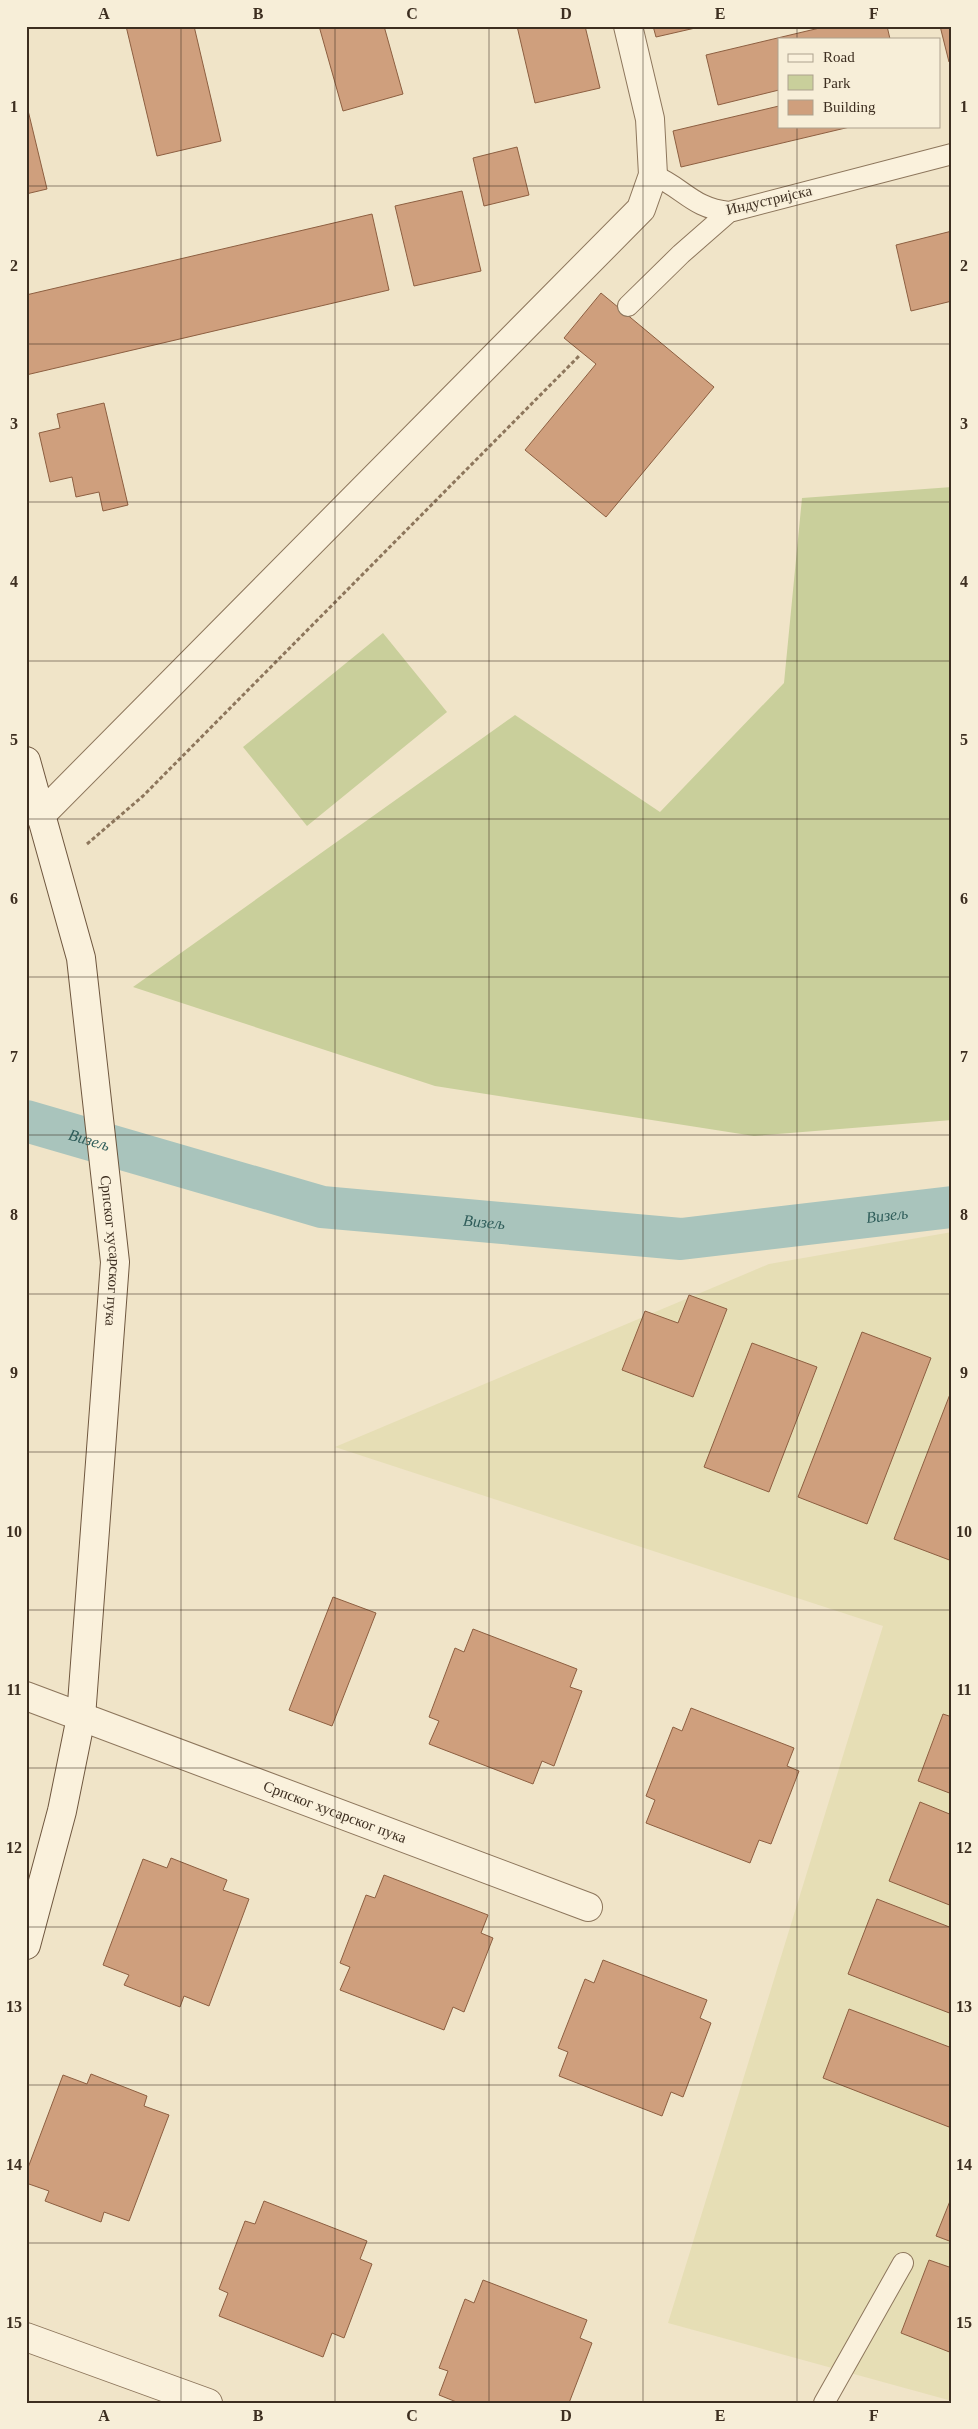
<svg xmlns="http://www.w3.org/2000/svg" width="978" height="2429" viewBox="0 0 978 2429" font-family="Georgia,serif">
<rect width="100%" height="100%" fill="#f0e4c8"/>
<path fill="#e6deb5" d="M952,1232V2401L668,2323L883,1626L335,1447L769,1264Z"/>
<path fill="#c9cf9b" d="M952,487V1120L754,1136L435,1086L133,987L515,715L660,812L784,683L802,498Z
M383,633L447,712L307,826L243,747Z"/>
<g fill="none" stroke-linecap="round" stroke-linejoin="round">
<path stroke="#a9c4bc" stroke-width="42" id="s1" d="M26,1121L322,1207L681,1239L952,1207"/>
</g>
<path fill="#cf9f7d" stroke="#8d5f41" d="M126,26H194L221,141L157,156Z
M319,26H384L403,94L343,111Z
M517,26H585L600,88L535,103Z
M653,26H704L656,37Z
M828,26H887L890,39H779V90L718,105L706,55Z
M940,26H952V61L949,62Z
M26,102L47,189L26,194Z
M779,106V126H854L681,167L673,131Z
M517,147L529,195L484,206L473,158Z
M462,191L481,271L414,286L395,206Z
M372,214L389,290L26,375V295Z
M952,231V301L911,311L896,245Z
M601,293L714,387L606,517L525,450L596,364L564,338Z
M104,403L128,505L103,511L99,492L76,497L72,477L50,482L39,433L60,428L57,414Z
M689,1295L727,1309L693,1397L622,1370L645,1311L678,1323Z
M862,1332L931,1358L867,1524L798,1497Z
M752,1343L817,1367L769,1492L704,1467Z
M952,1389V1561L894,1539Z
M333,1597L376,1613L332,1726L289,1710Z
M473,1629L577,1669L570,1687L582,1691L554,1766L542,1761L533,1784L429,1744L439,1721L429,1717L455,1648L464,1652Z
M691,1708L794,1748L787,1766L799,1771L771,1844L759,1840L750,1863L646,1823L655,1800L646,1796L673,1727L682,1731Z
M943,1714L952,1717V1794L918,1781Z
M920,1802L952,1815V1906L889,1881Z
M171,1858L227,1880L223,1890L249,1899L209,2006L184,1996L180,2007L124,1985L129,1975L103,1965L143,1859L167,1868Z
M384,1875L488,1915L481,1933L493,1938L464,2012L453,2007L444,2030L340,1990L350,1967L340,1963L366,1895L375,1898Z
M877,1899L952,1928V2014L848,1974Z
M603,1960L707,2000L700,2018L711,2023L683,2097L671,2092L662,2116L559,2076L568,2052L558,2048L585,1979L594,1983Z
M849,2009L952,2048V2119L949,2127L823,2078Z
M91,2074L147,2096L144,2106L169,2115L129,2221L104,2212L101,2222L45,2201L49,2191L26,2183V2173L63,2075L87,2084Z
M952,2196V2242L936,2236Z
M264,2201L367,2241L360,2259L372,2264L344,2338L332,2333L323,2357L219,2316L228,2293L219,2289L245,2221L255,2224Z
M929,2260L952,2268V2353L901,2333Z
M483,2280L587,2320L580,2338L592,2343L569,2403H459L439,2395L448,2371L439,2368L465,2299L474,2303Z"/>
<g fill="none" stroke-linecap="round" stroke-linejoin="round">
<g stroke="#8d765c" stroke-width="22">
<path id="lane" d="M653,175C684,188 692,208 729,212L952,154
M628,306L681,254L729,212
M824,2403L903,2263"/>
</g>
<g stroke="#8d765c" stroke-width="30">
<g id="street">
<path d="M40,816L641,209L653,175L650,119L628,26"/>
<path id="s2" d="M26,1696L588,1907"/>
<path d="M26,2337L208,2403"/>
</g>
</g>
<g stroke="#6f573f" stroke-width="30">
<g id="secondary">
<path id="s3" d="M26,761L81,958L115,1262L81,1717L62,1811L26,1945"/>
</g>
</g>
<path stroke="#8d765c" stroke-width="3" stroke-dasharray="4 2.5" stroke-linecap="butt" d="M87,844L143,796L579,356"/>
<use href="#lane" stroke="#faf1dc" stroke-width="20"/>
<use href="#street" stroke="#faf1dc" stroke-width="28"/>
<use href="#secondary" stroke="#faf1dc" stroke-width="28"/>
</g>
<path fill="none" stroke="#3d2e20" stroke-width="1" stroke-opacity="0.55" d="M181,26V2403M335,26V2403M489,26V2403M643,26V2403M797,26V39M797,126V2403M26,186H952M26,344H952M26,502H952M26,661H952M26,819H952M26,977H952M26,1135H952M26,1294H952M26,1452H952M26,1610H952M26,1768H952M26,1927H952M26,2085H952M26,2243H952"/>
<g text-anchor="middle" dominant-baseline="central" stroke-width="4" stroke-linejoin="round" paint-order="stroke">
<g font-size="15" fill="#3d2e20" stroke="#f7eed8">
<text transform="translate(769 200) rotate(-13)">Индустријска</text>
<text stroke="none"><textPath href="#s3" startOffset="499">Српског хусарског пука</textPath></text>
<text stroke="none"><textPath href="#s2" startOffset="330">Српског хусарског пука</textPath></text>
</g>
<g font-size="16" font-style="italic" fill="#2f5d5a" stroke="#f7eed8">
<text stroke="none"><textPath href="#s1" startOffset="66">Визељ</textPath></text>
<text stroke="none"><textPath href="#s1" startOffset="876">Визељ</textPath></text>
<text stroke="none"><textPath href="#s1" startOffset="471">Визељ</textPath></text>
</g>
</g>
<rect width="978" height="2429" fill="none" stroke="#f7eed8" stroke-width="55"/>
<rect x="778" y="38" width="162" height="90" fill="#f7eed8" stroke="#ada18e"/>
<rect x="788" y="54" width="25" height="8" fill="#faf1dc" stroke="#ada18e"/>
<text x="823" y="62" font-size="15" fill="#3d2e20">Road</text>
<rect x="788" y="75" width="25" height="15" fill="#c9cf9b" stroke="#ada18e"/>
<text x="823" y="88" font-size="15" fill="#3d2e20">Park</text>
<rect x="788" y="100" width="25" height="15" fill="#cf9f7d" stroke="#ada18e"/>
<text x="823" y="112" font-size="15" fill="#3d2e20">Building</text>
<rect x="28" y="28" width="922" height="2374" fill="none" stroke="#3d2e20" stroke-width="2"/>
<g font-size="16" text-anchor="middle" font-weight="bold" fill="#3d2e20">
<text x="104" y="19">A</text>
<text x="258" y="19">B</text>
<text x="412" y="19">C</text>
<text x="566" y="19">D</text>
<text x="720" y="19">E</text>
<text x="874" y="19">F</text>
<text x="14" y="112">1</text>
<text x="964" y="112">1</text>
<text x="14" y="271">2</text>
<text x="964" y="271">2</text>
<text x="14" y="429">3</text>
<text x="964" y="429">3</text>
<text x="14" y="587">4</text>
<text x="964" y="587">4</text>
<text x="14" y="745">5</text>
<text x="964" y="745">5</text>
<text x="14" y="904">6</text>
<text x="964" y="904">6</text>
<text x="14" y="1062">7</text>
<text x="964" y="1062">7</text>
<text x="14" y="1220">8</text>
<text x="964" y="1220">8</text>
<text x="14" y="1378">9</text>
<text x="964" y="1378">9</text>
<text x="14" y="1537">10</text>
<text x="964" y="1537">10</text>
<text x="14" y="1695">11</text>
<text x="964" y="1695">11</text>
<text x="14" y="1853">12</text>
<text x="964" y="1853">12</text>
<text x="14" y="2012">13</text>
<text x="964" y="2012">13</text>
<text x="14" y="2170">14</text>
<text x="964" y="2170">14</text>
<text x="14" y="2328">15</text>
<text x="964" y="2328">15</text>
<text x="104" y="2421">A</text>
<text x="258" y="2421">B</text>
<text x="412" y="2421">C</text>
<text x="566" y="2421">D</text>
<text x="720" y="2421">E</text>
<text x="874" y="2421">F</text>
</g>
</svg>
